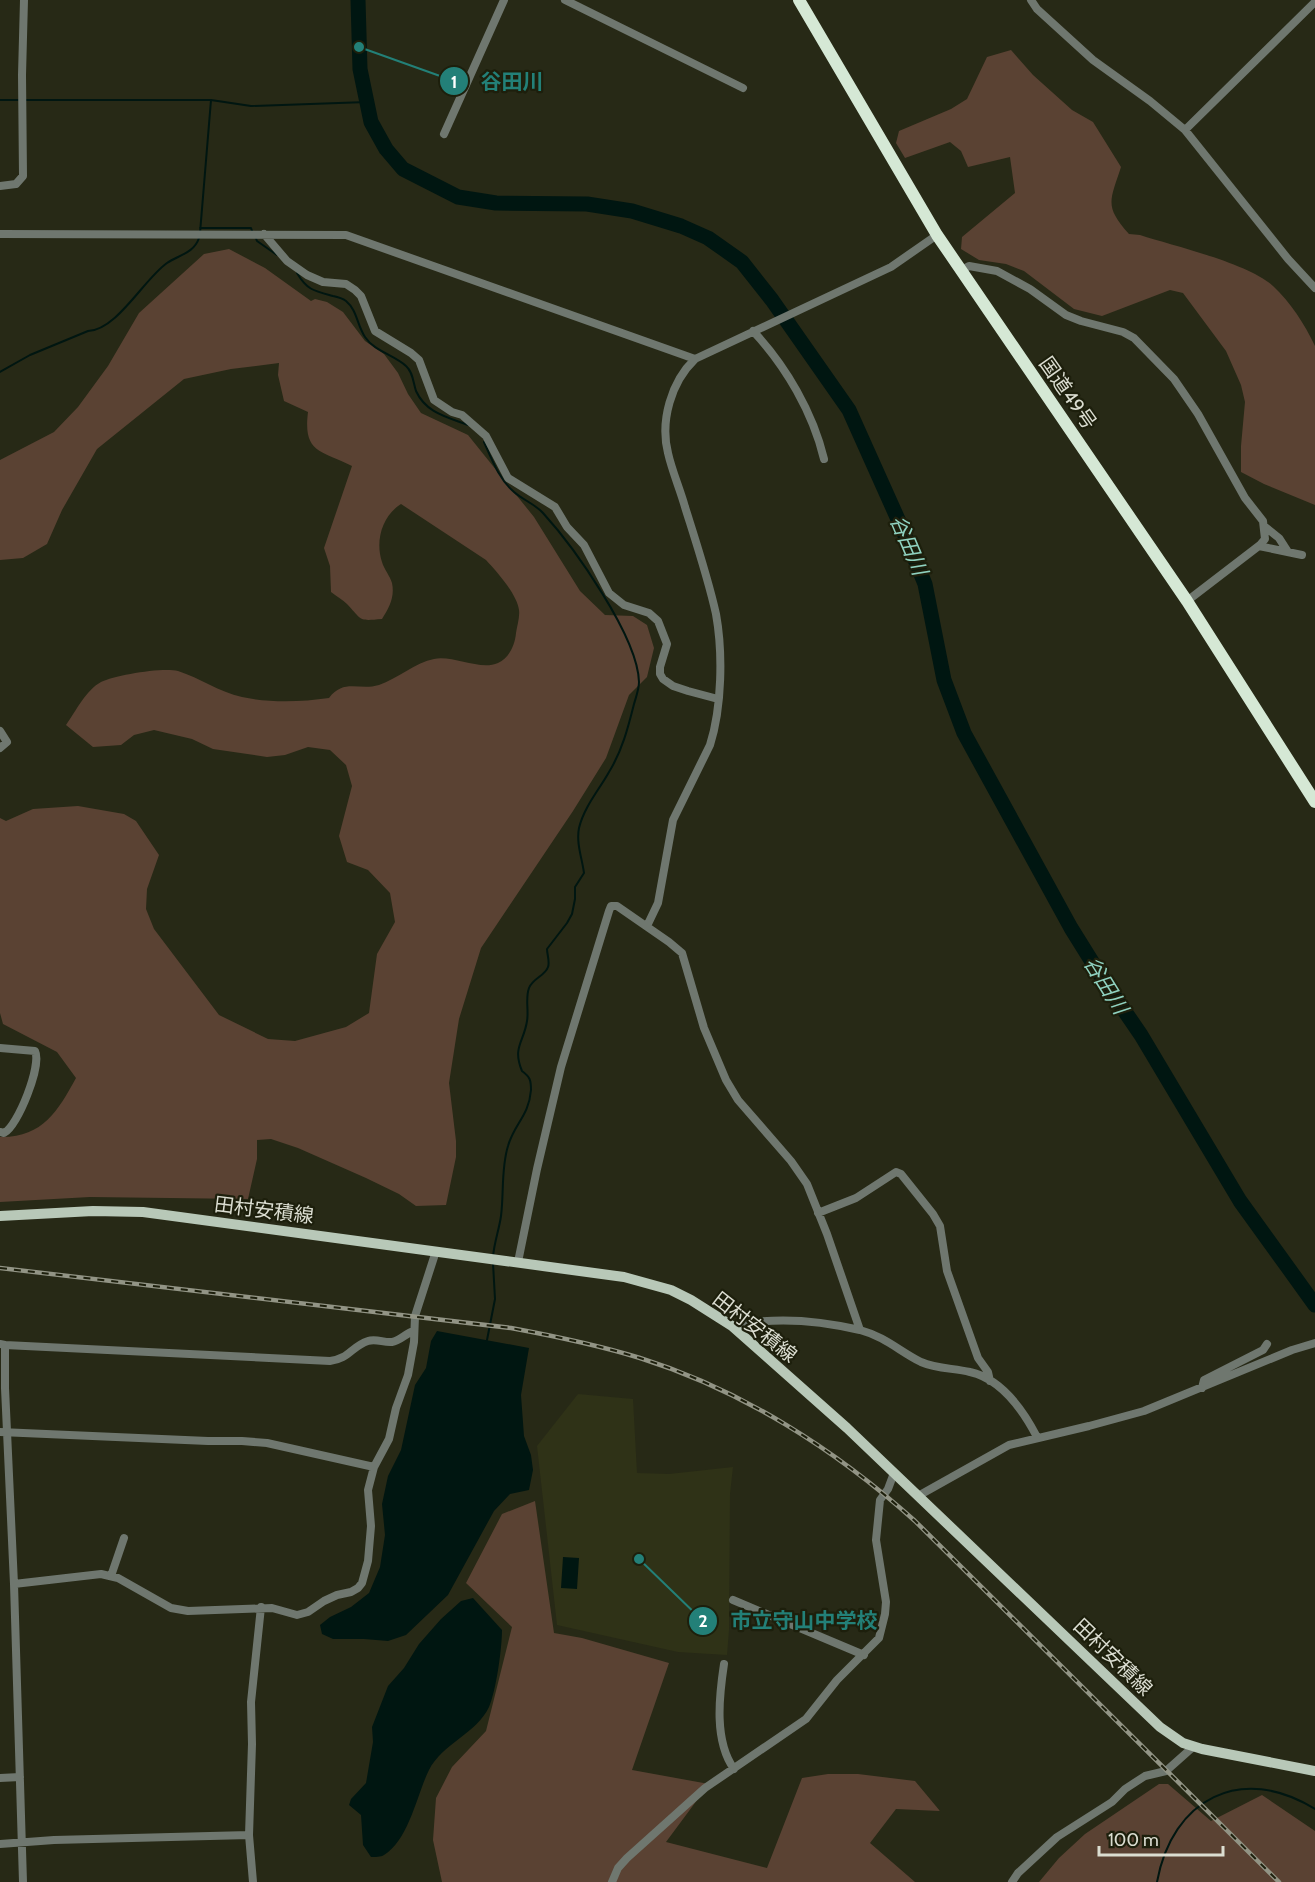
<svg xmlns="http://www.w3.org/2000/svg" width="1315" height="1882" viewBox="0 0 1315 1882" font-family="Cabin,'Noto Sans JP',sans-serif">
<rect width="100%" height="100%" fill="#272916"/>
<path fill="#2f3217" d="M578,1394L633,1399L637,1473L669,1474L733,1467L730,1494L729,1630L727,1655L678,1652L557,1625L537,1446Z"/>
<path fill="#5a4233" d="M1011,50L1033,75L1072,110L1093,122L1121,167C1110,201 1104,206 1129,234L1140,235C1174,246 1248,263 1273,286C1291,303 1304,323 1315,346V505L1264,484L1241,472V446L1245,402L1241,385L1226,351L1183,293L1170,290L1102,316L1074,309L1024,271L1006,264L979,260L961,249L962,237L1015,193L1010,157L968,167L961,151L950,142L905,158L896,143L899,131L951,109L967,99L987,57Z
M229,249L265,268L311,301L315,299L327,302L343,312L365,341L384,354L398,373L408,394L421,413L468,435L534,517L580,591L605,615L633,616L647,625L654,648L647,677L629,695L606,758L573,811L481,948L459,1019L449,1083L456,1141V1157L446,1205L416,1206L399,1194L366,1178L298,1148L271,1139L257,1140V1159L248,1199L90,1197L0,1202V1137C42,1138 58,1111 76,1078L57,1052L3,1024L0,1013V818L6,821L33,809L78,806L124,814L136,821L159,855L147,889L146,909L154,929L219,1015L268,1039L295,1041L346,1027L369,1013L377,954L395,922L390,893L368,870L347,862L339,836L352,786L346,765L330,750L308,747L285,755L267,757L213,749L192,739L154,730L134,735L121,745L93,747L66,725C76,711 86,690 101,682C115,675 163,667 178,671C200,678 219,692 242,697C270,703 301,702 329,698C344,678 359,691 379,685C397,679 416,662 434,659C453,655 480,671 498,663C509,658 515,645 516,633C517,626 520,617 519,610C517,594 497,572 486,560L401,504C382,516 375,541 382,562C384,569 390,576 392,583C395,597 389,608 382,619C358,621 363,621 347,604C343,600 336,596 331,592L330,566L324,548L352,466C320,450 303,453 308,412L284,401L278,375L279,363L231,369L184,379L97,449L62,510L47,544L23,558L0,560V460L54,432L78,407L108,366L139,313L204,254Z
M535,1501L554,1633L582,1638L669,1663L632,1770L709,1784L666,1842L767,1868L802,1778L828,1774H858L915,1781L940,1811L896,1809L870,1843L915,1882H442L433,1840L436,1798L452,1767L486,1731L512,1627L466,1583L502,1514Z
M1159,1784H1168L1211,1821L1262,1795L1315,1831V1882H1039L1059,1858L1085,1834Z"/>
<path fill="#001611" d="M437,1331L529,1348L521,1395L524,1436L531,1455L533,1470L529,1490L510,1494L494,1511L448,1595L406,1635L388,1641L364,1639H333L322,1634L320,1625L330,1617L351,1607L369,1593L380,1567L385,1535L382,1504L388,1476L401,1450L415,1385L426,1368L431,1341Z
M563,1557L579,1558L577,1589L561,1588Z
M473,1598L502,1630C502,1649 496,1691 489,1707C477,1733 442,1744 429,1770C417,1794 409,1840 384,1855C381,1857 375,1857 371,1857L363,1845L361,1815L349,1805L351,1799L366,1783L373,1742L372,1727L388,1686L404,1668L419,1644L441,1619L461,1601Z"/>
<g fill="none" stroke-linecap="round" stroke-linejoin="round">
<path stroke="#001611" stroke-width="2" d="M0,100H211L251,106L367,102
M200,228H251L252,231
M200,233L211,100
M255,236L257,241L277,255
M297,273C307,290 314,291 333,296C338,297 342,298 346,301C357,310 357,325 365,337C374,351 394,355 406,366C413,372 413,382 416,391C426,413 447,417 468,425
M0,372L30,355L88,331C117,330 144,279 167,263C179,255 194,253 199,238
M484,442C492,460 499,479 514,492C523,500 535,504 543,513C574,547 638,637 639,682C639,689 636,697 634,704C628,728 622,751 609,772C599,790 584,807 579,828C576,843 582,858 584,873L575,887V899L572,914L567,923L547,949C547,954 550,962 548,967C545,976 533,978 529,988C525,999 529,1010 527,1021C524,1042 512,1047 522,1071C530,1077 531,1080 531,1090C529,1116 514,1124 508,1146C501,1168 504,1193 501,1216C499,1230 494,1243 493,1257
M487,1340L495,1299L493,1263
M1157,1882C1172,1799 1241,1763 1315,1809"/>
<path stroke="#001611" stroke-width="15" d="M358,0L360,69L371,122L386,149L403,169L458,197L496,203L587,204L632,211L681,226L708,238L742,262L772,300L849,410L901,526L925,584L944,680L964,733L1071,928L1104,981L1141,1035L1240,1201L1315,1305"/>
<path stroke="#6f776f" stroke-width="8" d="M565,0L743,88
M1031,0L1037,9L1093,60L1150,101L1185,130L1288,259L1315,288
M1185,130L1315,2
M444,134L504,0
M0,186L16,184L23,176L22,75L24,0
M0,234L346,235L695,359
M264,234L287,261L307,275L323,282L346,284L355,290L361,296L375,331L411,353L419,360L434,400L452,412L462,415L486,436L508,478L555,507L567,527L584,545L609,593L624,605L649,613L658,621L667,644L660,667V674L663,679L673,686L688,691L718,699
M960,271L969,266L997,271L1030,289L1066,315L1081,321L1123,332L1134,338L1174,379L1198,414L1245,498L1263,521L1265,539L1260,545L1187,601
M753,331C786,366 813,413 824,459
M1264,526L1279,538L1288,552
M1259,546L1302,555
M0,731L7,742L0,748
M647,926L658,903L673,820L710,745C722,707 723,653 716,614C708,578 696,542 685,507C680,489 672,471 668,453C660,421 671,382 695,359L891,267L937,235
M0,1048L35,1051C42,1065 18,1126 4,1133L0,1132
M818,1213L856,1198L896,1172L901,1174L933,1214L940,1226L947,1271L978,1358L988,1372L990,1381
M518,1262L537,1169L561,1067L609,911L611,906H617L669,942L682,953L704,1028L726,1080L738,1100L791,1161L807,1184L827,1234L860,1330C886,1337 899,1351 921,1362C937,1369 954,1368 970,1372C1002,1379 1023,1410 1037,1437
M732,1326C775,1316 817,1320 860,1330
M0,1344L5,1345V1388L14,1584L23,1882
M5,1345L330,1361C349,1359 352,1346 368,1341C376,1338 384,1343 392,1342C400,1341 406,1333 414,1331
M1202,1388L1204,1380L1263,1350L1267,1344
M0,1432L208,1441H242L267,1443L374,1467
M918,1496L1009,1445L1089,1426L1144,1411L1292,1350L1315,1343
M111,1576L124,1538
M14,1584L101,1574L118,1578L171,1608L188,1611L272,1608L297,1615L308,1612L324,1601L337,1595L351,1592L358,1588L362,1583L368,1561L371,1526L368,1490L374,1467L389,1439L396,1408L408,1375L414,1342L415,1316L436,1251
M733,1600L864,1655
M724,1664C719,1697 714,1741 734,1769
M0,1778L20,1777
M0,1844L54,1840L249,1835
M253,1882L249,1835L252,1744L251,1702L261,1607
M612,1882L618,1868L627,1858L705,1788L806,1719L837,1680L879,1638L885,1614L886,1602L876,1540L880,1500L888,1489L894,1473
M1012,1882L1018,1873L1057,1837L1112,1802L1125,1789L1145,1776L1166,1771L1193,1747"/>
<path stroke="#b8c8b8" stroke-width="10" d="M0,1216L93,1211L143,1212L624,1277L671,1290L691,1300L732,1326L847,1428L1160,1727L1183,1743L1202,1749L1315,1771"/>
<path stroke="#d5e8d5" stroke-width="12" d="M799,0L937,235L1187,601L1315,802"/>
<g stroke="#929485" stroke-width="4.5">
<path id="rail" d="M0,1268L511,1328C554,1336 598,1345 640,1358C742,1390 836,1450 915,1521L1279,1882"/>
</g>
<use href="#rail" stroke="#1d1f0c" stroke-width="2" stroke-dasharray="7" stroke-linecap="butt"/>
</g>
<g text-anchor="middle" dominant-baseline="central" stroke-width="4.5" stroke-linejoin="round" paint-order="stroke">
<g font-size="20" fill="#dbddd1" stroke="#1d1f0c">
<text transform="translate(1068 393) rotate(55)">国道49号</text>
<text transform="translate(264 1210) rotate(7)">田村安積線</text>
<text transform="translate(755 1327) rotate(38)">田村安積線</text>
<text transform="translate(1113 1657) rotate(44)">田村安積線</text>
</g>
<g font-size="21" font-style="italic" fill="#8fd2c0" stroke="#1d1f0c">
<text transform="translate(909 545) rotate(67)">谷田川</text>
<text transform="translate(1106 985) rotate(58)">谷田川</text>
</g>
</g>
<path fill="none" stroke="#238078" stroke-width="2" d="M359 47L454 81M639 1559L703 1621"/>
<g fill="#238078" stroke="#1d1f0c" stroke-width="2">
<circle cx="359" cy="47" r="6"/>
<circle cx="639" cy="1559" r="6"/>
<circle cx="454" cy="81" r="15"/>
<circle cx="703" cy="1621" r="15"/>
</g>
<g font-size="18" text-anchor="middle" font-weight="bold" fill="#fff">
<text x="454" y="88">1</text>
<text x="703" y="1627">2</text>
</g>
<g font-size="21" text-anchor="middle" font-weight="bold" fill="#238078" stroke="#1d1f0c" stroke-width="4.5" stroke-linejoin="round" paint-order="stroke">
<text x="512" y="89">谷田川</text>
<text x="804" y="1628">市立守山中学校</text>
</g>
<path d="M1099 1846v9h124v-9" fill="none" stroke="#dbddd1" stroke-width="3"/>
<text x="1108" y="1846" font-size="18" fill="#dbddd1" stroke="#1d1f0c" stroke-width="4.5" paint-order="stroke">100 m</text>
</svg>
